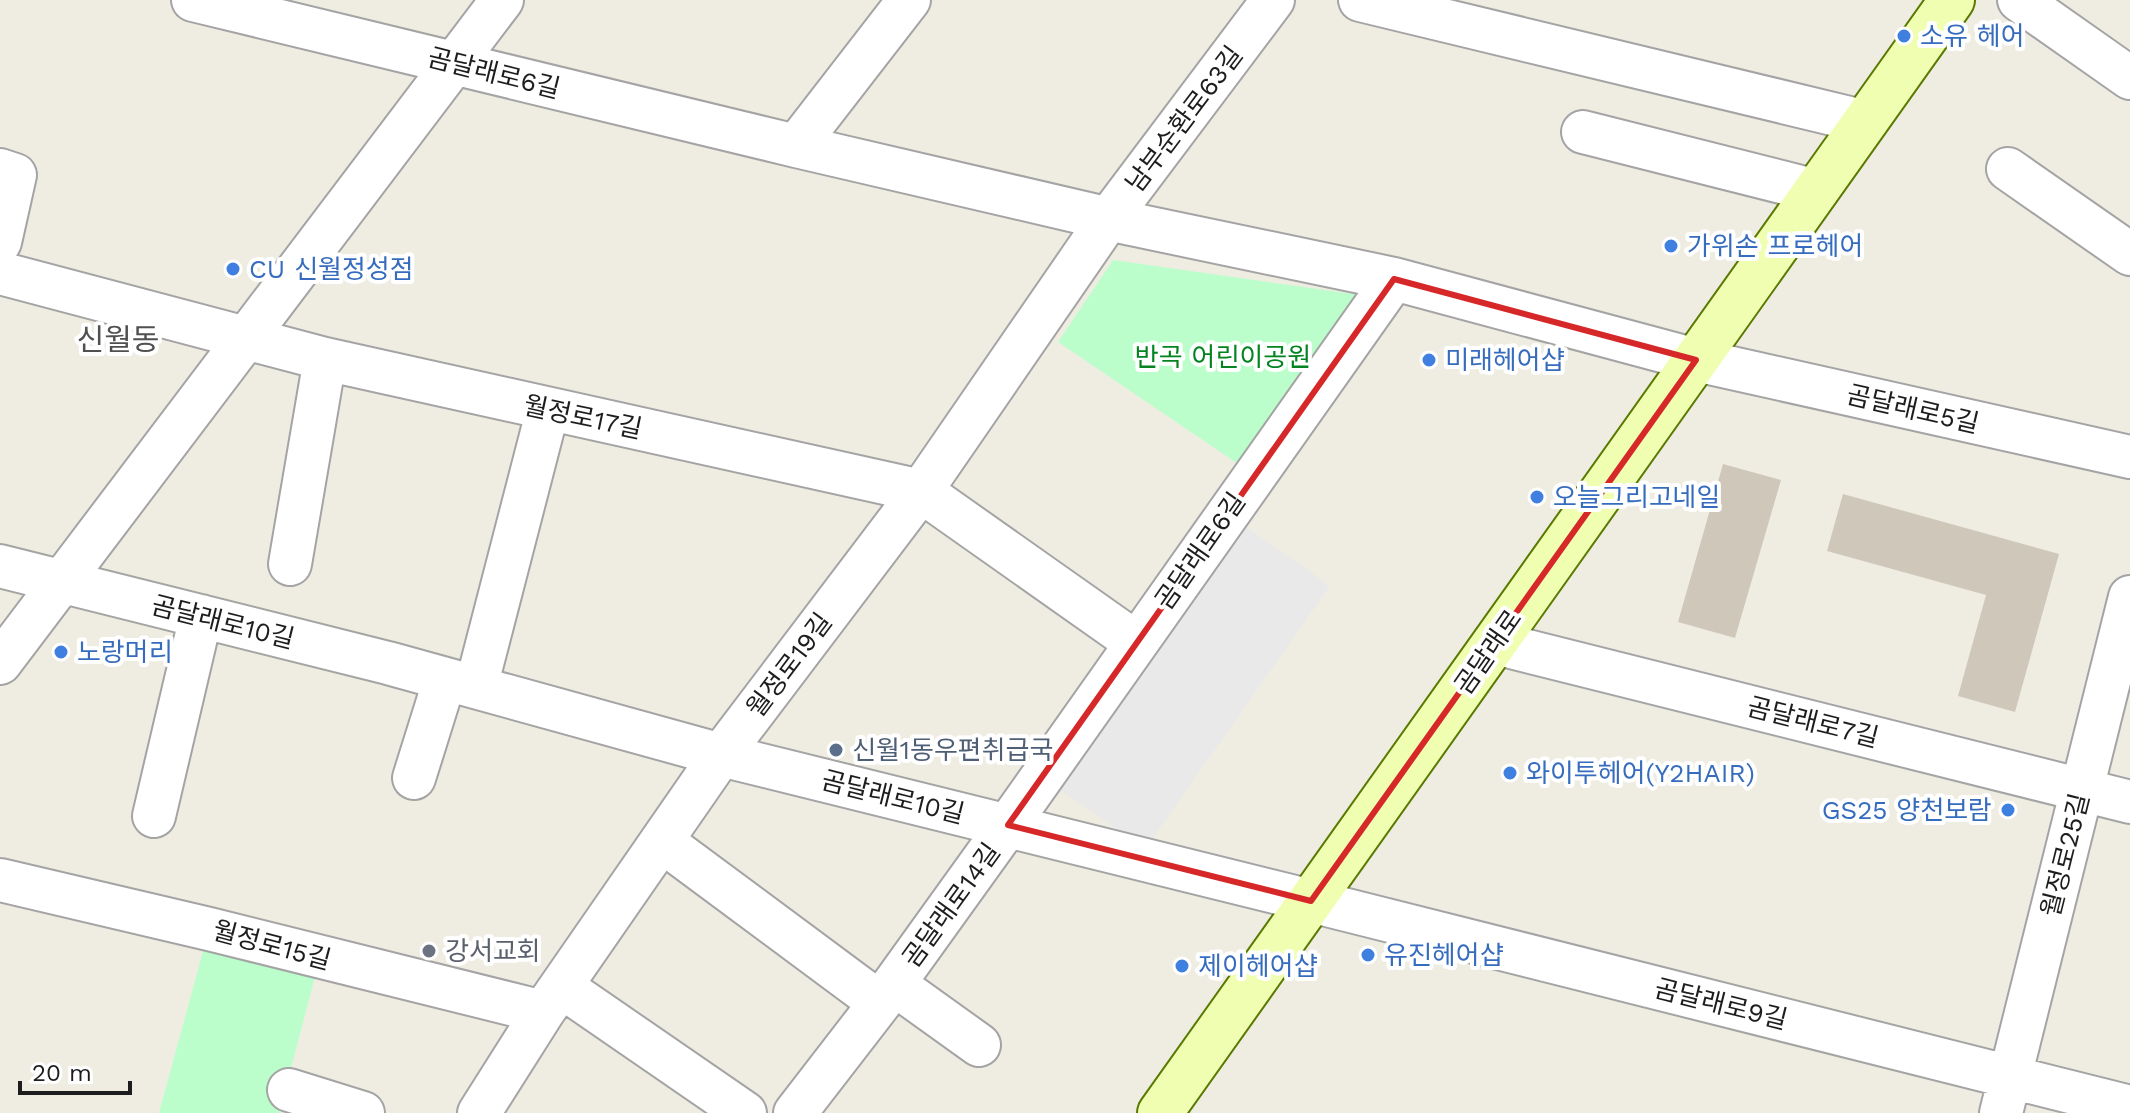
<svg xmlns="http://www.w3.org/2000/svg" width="2130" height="1113" viewBox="0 0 2130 1113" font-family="'Work Sans','Noto Sans KR',sans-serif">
<rect width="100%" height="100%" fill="#efede2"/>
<path fill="#bbfecb" d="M1113,260L1367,296L1247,470L1058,342Z
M209,929L320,958L279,1113H159Z"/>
<path fill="#e9e9e9" d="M1241,523L1330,586L1145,849L1056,787Z"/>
<path fill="#d0c7bb" d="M1723,464L1781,480L1735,638L1678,622Z
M1843,494L2059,554L2015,712L1958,696L1986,595L1827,551Z"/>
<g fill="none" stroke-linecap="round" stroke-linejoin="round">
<g stroke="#a4a4a4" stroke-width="46">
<path id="street" d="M193,0L796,146L1131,224L1394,279L1696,360L2130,457
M1360,0L1866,122
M2019,0L2130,78
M1583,132L1817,191
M796,146L909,0
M2008,169L2130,254
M0,170L15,175L0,242
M0,273L325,359L921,491L1135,642
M290,564L325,359
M0,566L388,663L721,755L1311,901L2130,1107
M1495,643L2130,802
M0,663L502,0
M476,687L548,409
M414,778L445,679
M154,816L201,616
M663,842L880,1003
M0,880L209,929L543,1012
M894,984L979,1045
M562,987L745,1113
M289,1090L363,1113
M479,1113L543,1012L721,755L921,491L1109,218L1273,0
M795,1113L880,1003L1008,825L1394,279
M2001,1113L2130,597"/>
</g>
<g stroke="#597900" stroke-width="48">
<path id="secondary" d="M1160,1113L1952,0"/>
</g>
<use href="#street" stroke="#fff" stroke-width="42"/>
<use href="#secondary" stroke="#effeb1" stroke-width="44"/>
</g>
<path fill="none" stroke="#d62828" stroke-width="6" stroke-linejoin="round" d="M1394,279L1696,360L1311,901L1008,825Z"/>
<g fill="#3f7fe0" stroke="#fff" stroke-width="3">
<circle cx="1904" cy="36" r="8"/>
<circle cx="1671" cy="246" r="8"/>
<circle cx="233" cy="269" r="8"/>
<circle cx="1429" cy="360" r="8"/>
<circle cx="1537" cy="497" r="8"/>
<circle cx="61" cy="652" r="8"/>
<circle cx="1510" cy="773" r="8"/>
<circle cx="2008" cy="810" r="8"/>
<circle cx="1368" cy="955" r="8"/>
<circle cx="1182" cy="966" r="8"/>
</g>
<circle fill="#5c6f8a" stroke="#fff" stroke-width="3" cx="836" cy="750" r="8"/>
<circle fill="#6b7280" stroke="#fff" stroke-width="3" cx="429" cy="951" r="8"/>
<g text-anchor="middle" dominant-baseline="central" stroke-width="8" stroke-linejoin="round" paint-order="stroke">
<g font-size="26" fill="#366cbe" stroke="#fff" text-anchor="start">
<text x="1920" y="36">소유 헤어</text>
<text x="1687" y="246">가위손 프로헤어</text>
<text x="249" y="269">CU 신월정성점</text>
<text x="1445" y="360">미래헤어샵</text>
<text x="1553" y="497">오늘그리고네일</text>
<text x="77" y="652">노랑머리</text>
<text x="1526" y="773">와이투헤어(Y2HAIR)</text>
<text x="1992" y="810" text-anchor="end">GS25 양천보람</text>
<text x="1384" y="955">유진헤어샵</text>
<text x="1198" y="966">제이헤어샵</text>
</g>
<g font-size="26" fill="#1d1d1d" stroke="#fff">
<text transform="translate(494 73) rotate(14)">곰달래로6길</text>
<text transform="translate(1184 119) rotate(-53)">남부순환로63길</text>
<text transform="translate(1913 409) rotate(13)">곰달래로5길</text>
<text transform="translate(583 417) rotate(12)">월정로17길</text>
<text transform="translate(1200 551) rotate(-55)">곰달래로6길</text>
<text transform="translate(223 622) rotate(14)">곰달래로10길</text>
<text transform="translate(1488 652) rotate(-55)">곰달래로</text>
<text transform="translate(789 665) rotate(-53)">월정로19길</text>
<text transform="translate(1813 722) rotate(14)">곰달래로7길</text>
<text transform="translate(893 797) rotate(14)">곰달래로10길</text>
<text transform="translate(2065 855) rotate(-76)">월정로25길</text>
<text transform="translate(951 905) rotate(-54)">곰달래로14길</text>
<text transform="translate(272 945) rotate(15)">월정로15길</text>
<text transform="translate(1721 1004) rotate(14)">곰달래로9길</text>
</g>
<g font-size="26" fill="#038421" stroke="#fff">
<text x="1223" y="357">반곡 어린이공원</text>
</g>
<g font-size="26" fill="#4e5e75" stroke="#fff" text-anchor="start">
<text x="852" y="750">신월1동우편취급국</text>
</g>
<g font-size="26" fill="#5b616d" stroke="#fff" text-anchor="start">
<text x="445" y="951">강서교회</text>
</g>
<g font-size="30" fill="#505050" stroke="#fff">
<text x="118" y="339">신월동</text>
</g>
</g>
<path d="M20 1081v12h110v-12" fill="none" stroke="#1d1d1d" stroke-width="4"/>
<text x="32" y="1081" font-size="24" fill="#1d1d1d" stroke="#ffffff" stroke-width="6" paint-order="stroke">20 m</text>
</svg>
